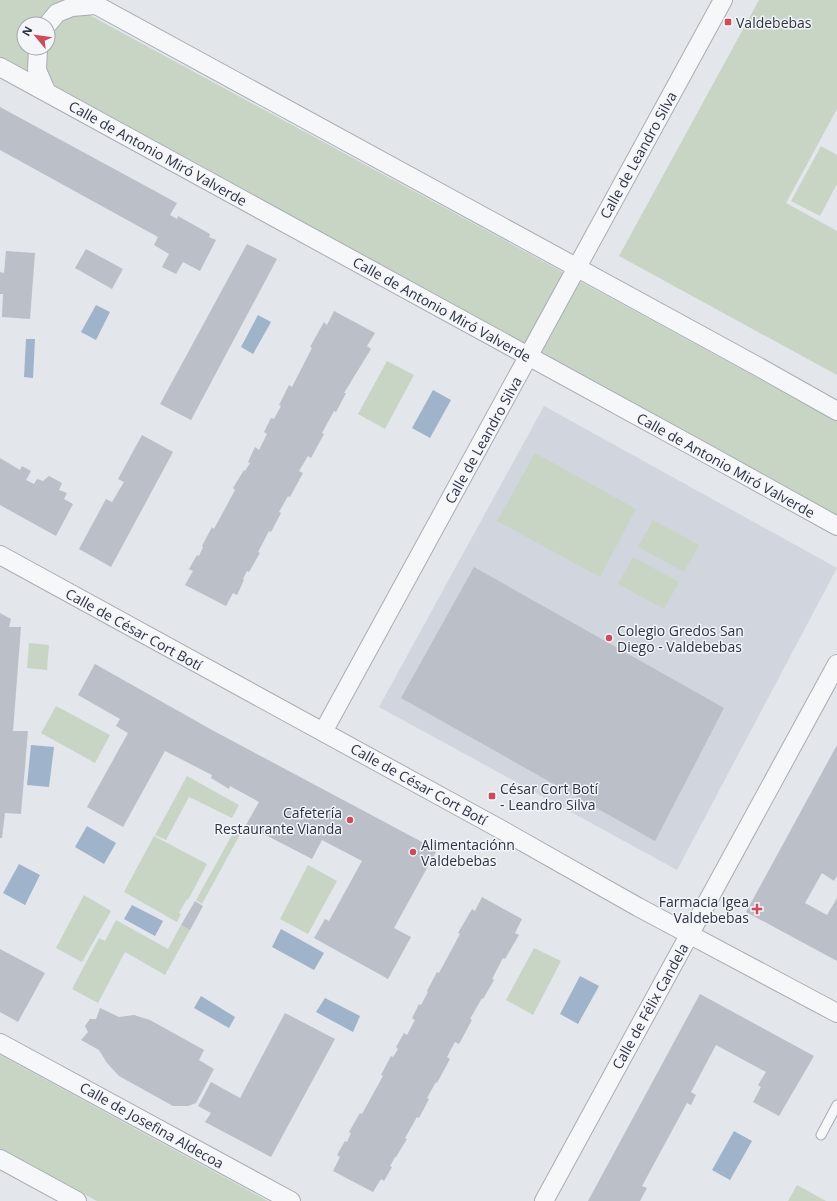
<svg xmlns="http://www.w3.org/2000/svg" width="837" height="1201" viewBox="0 0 837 1201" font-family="'Open Sans',sans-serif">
<rect width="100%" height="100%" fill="#e3e6eb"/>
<path fill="#d1d5dd" d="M544,406L837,568L677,870L379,707Z"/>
<path fill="#c8d5c4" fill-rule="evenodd" d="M0,0H62L837,421V516L0,59ZM24,24H48V48H24Z
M759,0H837V109L786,203L837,231V375L619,256Z
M821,146L837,155V184L820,216L791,201Z
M387,361L414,375L385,429L358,414Z
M535,453L636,509L600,577L497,521Z
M653,520L699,545L684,572L638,547Z
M633,557L679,582L664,609L618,584Z
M29,643L49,645L47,670L27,668Z
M56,706L110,735L95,763L41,733Z
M187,776L239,805L232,818L189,797L166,840L155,835Z
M237,826L243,829L202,904L196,900Z
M154,836L207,864L188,900L187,899L179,913L181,914L177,922L124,892Z
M308,865L337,881L308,934L280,919Z
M84,895L111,911L82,962L56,948Z
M116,920L168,949L181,925L190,930L165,975L125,952L98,1003L72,989L99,938L105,941Z
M534,948L561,961L533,1015L506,1000Z
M0,1055L268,1201H97L0,1149Z
M797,1185L826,1201H788Z"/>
<path fill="#9fb3ca" d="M96,305L110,312L96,340L81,332Z
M258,315L271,322L253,354L241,347Z
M26,339H35L33,378L24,377Z
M433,390L451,400L430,438L412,428Z
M31,745L54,747L49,787L27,785Z
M87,826L116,843L104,864L75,847Z
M19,864L40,875L25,905L3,893Z
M132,905L163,921L155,936L124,919Z
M281,929L324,953L314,970L272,947Z
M580,976L599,986L578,1024L560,1014Z
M201,996L235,1017L229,1028L194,1008Z
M325,998L360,1016L353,1032L316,1012Z
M734,1131L752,1141L730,1180L712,1170Z"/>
<path fill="#babfc8" d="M0,107L177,203L170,215L177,219L178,216L210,234L209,237L216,240L200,271L183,262L176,274L162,267L169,254L154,245L158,237L0,150Z
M247,244L277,259L191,420L160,404Z
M86,249L123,269L112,289L75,268Z
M6,251L35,253L30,319L2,317L3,294H0V272L4,273Z
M334,311L375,333L367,346L371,349L344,393H346L336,412L334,411L322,433L324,434L311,458L308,456L299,471L303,473L290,497L288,496L279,512L281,513L271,532L269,531L258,552L260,553L249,572L247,571L243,579L244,580L237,595L233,593L226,606L185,585L193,571L189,569L197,555L199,556L203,547L202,546L212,527L214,529L235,490L233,488L244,470L245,471L250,463L248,462L255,447L259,450L267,434L264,432L271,418L274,419L281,406L279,405L289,385L292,387L312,348L310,347L324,322L327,325Z
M142,435L173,452L111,567L79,549L106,499L112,502L124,482L118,479Z
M0,458L20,470L22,466L31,471L26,480L34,484L37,479L43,481L49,476L62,483L59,490L67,493L64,499L73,504L56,536L0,505Z
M474,567L724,708L655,841L401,698Z
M0,613L11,619L9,627H21L13,731H28L21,814L5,813L2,838H0Z
M95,664L212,730L437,850L394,928L411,937L388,979L314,938L325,919L329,921L362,861L322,840L312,859L246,825L259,802L230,786L229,789L211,778L212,775L165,751L123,827L87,807L128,733L116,726L120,719L78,695Z
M837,745V876L834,881L822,873L805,903L827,915L837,898V961L746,912Z
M482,897L522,919L515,933L519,935L505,959L503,958L492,979L494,980L483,999L482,998L470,1019L472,1020L459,1044L455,1042L447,1057L450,1059L437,1083L436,1082L427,1098L429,1099L419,1118L417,1117L405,1138L407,1139L396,1157H395L390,1166L392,1167L384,1181L381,1179L373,1192L333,1171L340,1157L337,1155L345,1141L347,1142L351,1133L349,1132L360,1113L362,1114L383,1076L381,1075L391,1056L393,1057L398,1049L396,1047L404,1033L407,1035L415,1020L412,1018L419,1004L421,1005L428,992L427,991L437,972L439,973L460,934L458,933L472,909L475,911Z
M195,901L203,906L190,930L181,925Z
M0,949L45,973L18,1022L0,1012Z
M700,994L814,1056L779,1116L753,1102L761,1087L758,1085L766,1072L716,1045L691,1092L696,1095L691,1105L687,1103L642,1186L647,1188L640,1201H588Z
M100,1008L119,1017L134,1015L150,1020L204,1050L199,1060L214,1069L196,1103L188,1106H173L119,1076L107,1063L99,1050L81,1040L88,1032L85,1026L90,1019H96Z
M285,1013L335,1039L271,1157L205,1122L211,1113L198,1106L211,1082L240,1098Z"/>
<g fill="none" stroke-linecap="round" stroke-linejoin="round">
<g stroke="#a8adb5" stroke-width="11">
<path id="service" d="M821,1135L837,1105"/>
</g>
<g stroke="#a8adb5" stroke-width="20">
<path id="minor" d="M87,0L757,366L837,411
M48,24L57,13L72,7L95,5
M38,48L37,70L47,93
M0,67L709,455L837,526
M0,555L502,830L638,907L837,1013
M323,732L723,0
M0,1043L291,1201
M0,1159L77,1201
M544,1201L837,664"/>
</g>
<use href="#service" stroke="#f6f7f9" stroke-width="9"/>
<use href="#minor" stroke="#f6f7f9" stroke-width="18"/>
</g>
<g fill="#cd4b5b" stroke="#f3f5f8" stroke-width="1.5">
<rect x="724" y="18" width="8" height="8" rx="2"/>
<circle cx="609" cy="638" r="4"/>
<rect x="488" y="792" width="8" height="8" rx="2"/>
<circle cx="350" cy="820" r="4"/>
<circle cx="413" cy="852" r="4"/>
<path d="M755 903h4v4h4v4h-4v4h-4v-4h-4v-4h4z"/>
</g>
<g text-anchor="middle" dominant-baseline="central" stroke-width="3" stroke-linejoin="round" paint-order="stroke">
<g font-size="14" fill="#2b3343" stroke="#f3f5f8" text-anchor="start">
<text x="736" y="22">Valdebebas</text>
<text x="617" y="630">Colegio Gredos San<tspan x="617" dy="16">Diego - Valdebebas</tspan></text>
<text x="500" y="788">César Cort Botí<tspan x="500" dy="16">- Leandro Silva</tspan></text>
<text x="342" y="812" text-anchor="end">Cafetería<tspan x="342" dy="16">Restaurante Vianda</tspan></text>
<text x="421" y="844">Alimentaciónn<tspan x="421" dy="16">Valdebebas</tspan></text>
<text x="749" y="901" text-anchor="end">Farmacia Igea<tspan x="749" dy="16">Valdebebas</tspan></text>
</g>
<g font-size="14" fill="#2b3343" stroke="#f3f5f8">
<text transform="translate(158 153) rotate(29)">Calle de Antonio Miró Valverde</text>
<text transform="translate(638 155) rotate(-61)">Calle de Leandro Silva</text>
<text transform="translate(442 309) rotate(29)">Calle de Antonio Miró Valverde</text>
<text transform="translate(483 440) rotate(-61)">Calle de Leandro Silva</text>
<text transform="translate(726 465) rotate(29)">Calle de Antonio Miró Valverde</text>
<text transform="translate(134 629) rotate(29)">Calle de César Cort Botí</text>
<text transform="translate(419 784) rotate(29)">Calle de César Cort Botí</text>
<text transform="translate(650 1006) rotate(-61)">Calle de Félix Candela</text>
<text transform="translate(152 1125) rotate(29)">Calle de Josefina Aldecoa</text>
</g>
</g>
<g transform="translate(36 36) rotate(299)"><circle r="19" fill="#f3f5f8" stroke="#a3a7b0"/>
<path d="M0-3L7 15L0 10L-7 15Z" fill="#cd4b5b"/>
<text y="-6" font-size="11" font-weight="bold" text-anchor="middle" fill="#2b3343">N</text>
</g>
</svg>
